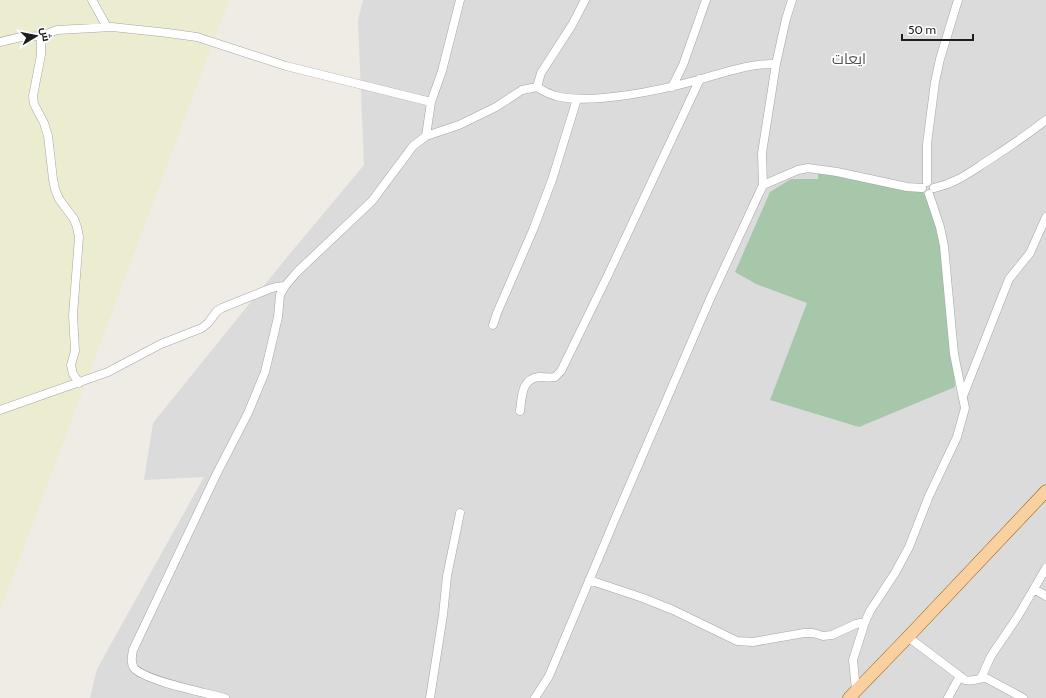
<svg xmlns="http://www.w3.org/2000/svg" width="1046" height="698" viewBox="0 0 1046 698" font-family="Cabin,Cairo,sans-serif">
<rect width="100%" height="100%" fill="#efebe5"/>
<path fill="#dcdbdb" d="M363,0H1046V698H90L97,669L204,477L144,480L153,423L288,256L364,165L358,20Z"/>
<path fill="#ecedd0" d="M0,0H229L0,611Z"/>
<path fill="#a6c7aa" d="M818,171L923,192L939,225L949,309L955,387L859,427L770,400L807,303L756,284L735,272L770,192L791,179H818Z"/>
<g fill="none" stroke-linecap="round" stroke-linejoin="round">
<g stroke="#a5a5a5" stroke-width="9">
<path id="minor" d="M92,0L107,27
M41,36L57,30L112,27L168,33L197,37L286,66L431,102
M0,42L21,37L41,36V55L33,96L34,104L44,123L48,136L53,179L55,189L59,199L74,219L77,227L79,237L73,315L75,351L71,365L73,374L79,383
M776,64L786,19L792,0
M537,87L541,73L572,25L585,0
M672,87L683,65L706,0
M426,136L431,102L442,71L460,0
M927,182V144L935,82L940,59L958,0
M934,188C957,183 970,172 989,160C1009,147 1028,134 1046,120
M493,325L497,313L533,230L552,180L577,99
M963,396L1009,279L1030,253L1046,217
M0,410L108,372L161,344L202,328L208,323L217,311L222,308L269,289L276,287L285,286
M520,411C522,397 521,379 539,377C545,377 550,378 555,377L561,371L608,275L700,79
M589,580L643,598L673,610L737,641L753,642L804,633H813L823,636L832,635L856,624L865,622
M1034,589L1046,596
M908,637L965,680C972,682 979,678 986,678L1023,698
M981,678L991,656L1018,616L1046,568
M856,690L853,660L865,622L870,611L895,573L909,547L929,496L957,437L965,408L954,354L944,246L940,227L929,194
M225,698C207,693 145,681 134,668C130,662 132,656 133,650L216,475L248,413L265,372L278,317L280,295L285,286L297,272L372,201L413,146L426,136L459,125L496,107L522,90L537,87C543,91 549,94 556,96C593,105 661,90 698,80C723,73 750,63 776,64L762,153L763,185
M430,698L443,615L447,576L460,513
M535,698L549,676L615,519L710,299L763,185L798,170L808,168L837,172L907,187L922,188
M948,698L960,676"/>
</g>
<g stroke="#936005" stroke-width="13">
<path id="primary" d="M849,698L908,637L1046,491"/>
</g>
<use href="#minor" stroke="#fff" stroke-width="8"/>
<use href="#primary" stroke="#f9d0a0" stroke-width="12"/>
</g>
<g text-anchor="middle" dominant-baseline="central" stroke-width="3.5" stroke-linejoin="round" paint-order="stroke">
<g font-size="15" fill="#515151" stroke="#fff">
<text x="849" y="59">ايعات</text>
</g>
</g>
<g transform="translate(36 36) rotate(80)" stroke="#ffffff" stroke-width="3" paint-order="stroke">
<path d="M0-3L7 15L0 10L-7 15Z" fill="#1e1e1e"/>
<text y="-6" font-size="11" font-weight="bold" text-anchor="middle" fill="#1e1e1e">ش</text>
</g>
<path d="M902 34v6h71v-6" fill="none" stroke="#1e1e1e" stroke-width="2"/>
<text x="908" y="34" font-size="12" fill="#1e1e1e" stroke="#ffffff" stroke-width="3" paint-order="stroke">50 m</text>
</svg>
